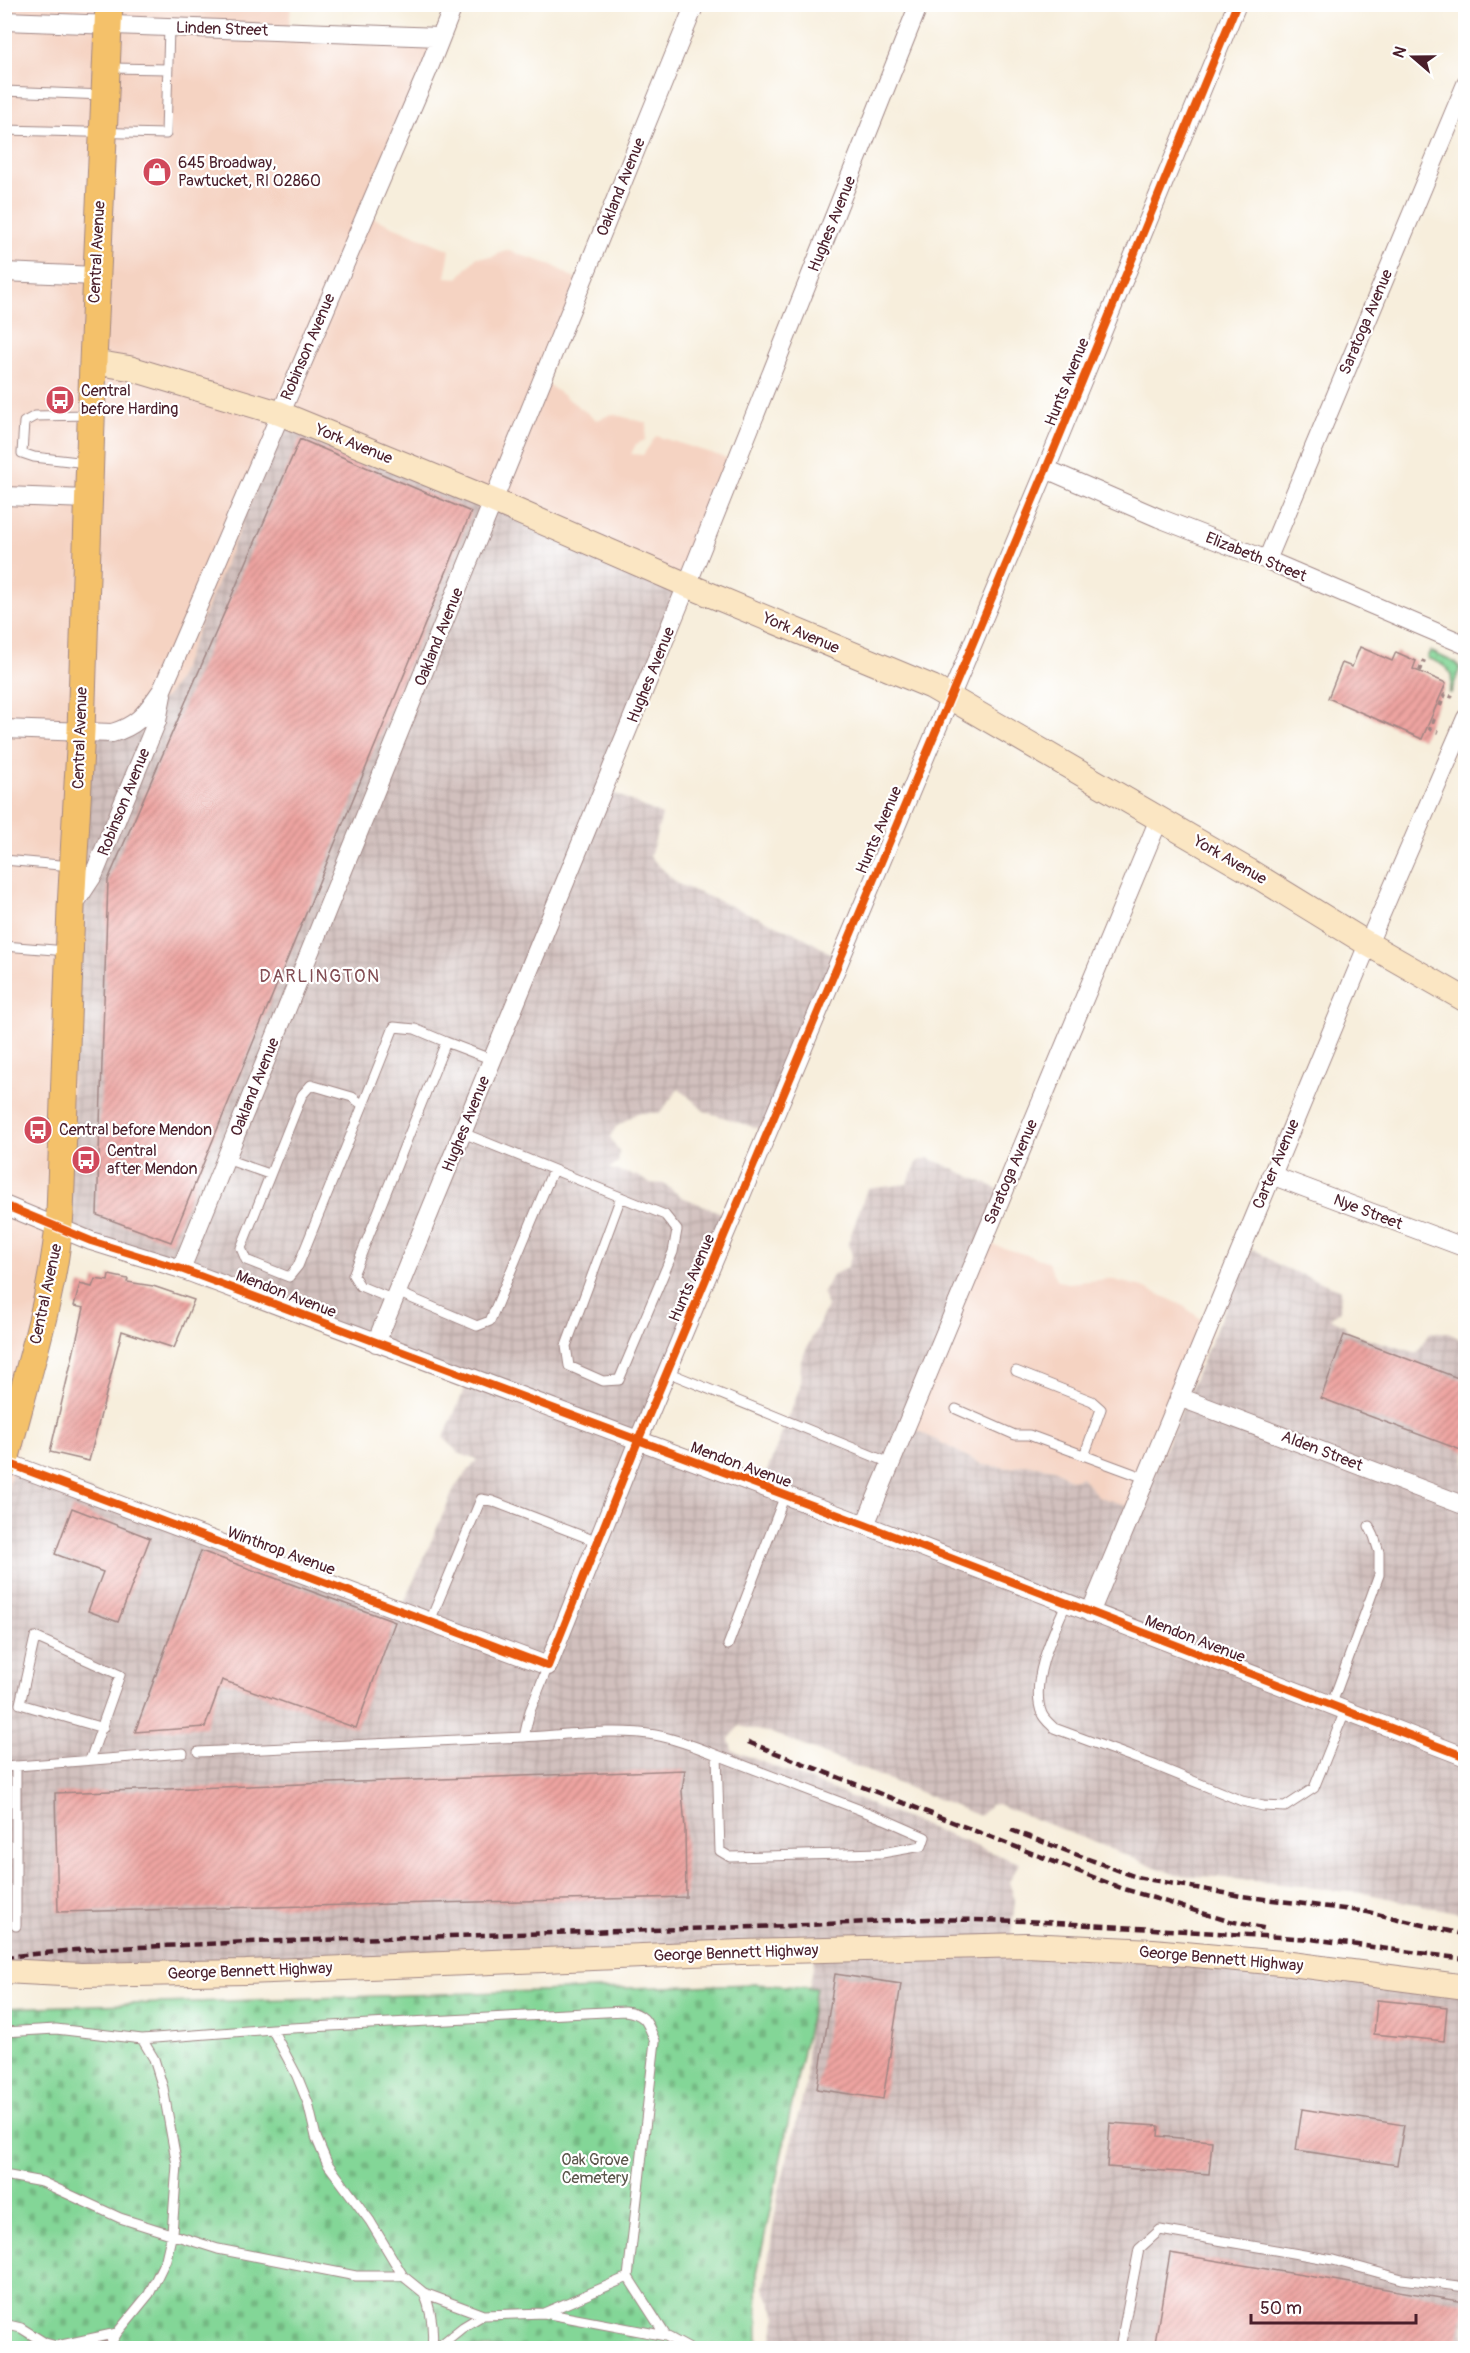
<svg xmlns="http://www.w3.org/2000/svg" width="1470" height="2353" viewBox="0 0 1470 2353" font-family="Pangolin,sans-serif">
<defs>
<pattern id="industrial-grid" width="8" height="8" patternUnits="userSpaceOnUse" patternTransform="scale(1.5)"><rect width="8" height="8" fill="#d1c0bd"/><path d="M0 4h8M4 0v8" fill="none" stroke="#b5a5a3"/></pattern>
<pattern id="cemetery-stones" width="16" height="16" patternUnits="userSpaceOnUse" patternTransform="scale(1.5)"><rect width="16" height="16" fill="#83d697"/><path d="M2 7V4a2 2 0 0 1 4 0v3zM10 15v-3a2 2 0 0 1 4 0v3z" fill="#73b782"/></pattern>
<pattern id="garden-dots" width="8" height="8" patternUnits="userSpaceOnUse" patternTransform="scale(1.5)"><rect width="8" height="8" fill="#83d697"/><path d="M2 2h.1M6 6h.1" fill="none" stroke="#73b782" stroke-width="1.8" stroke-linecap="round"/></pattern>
<pattern id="building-hatch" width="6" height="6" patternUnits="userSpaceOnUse" patternTransform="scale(1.5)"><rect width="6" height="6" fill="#eea4a1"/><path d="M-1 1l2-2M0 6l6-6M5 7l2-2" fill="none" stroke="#c38583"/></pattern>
</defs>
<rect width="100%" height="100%" fill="#fff"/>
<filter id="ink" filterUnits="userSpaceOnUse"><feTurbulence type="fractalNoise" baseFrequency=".0167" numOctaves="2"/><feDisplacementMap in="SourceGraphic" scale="12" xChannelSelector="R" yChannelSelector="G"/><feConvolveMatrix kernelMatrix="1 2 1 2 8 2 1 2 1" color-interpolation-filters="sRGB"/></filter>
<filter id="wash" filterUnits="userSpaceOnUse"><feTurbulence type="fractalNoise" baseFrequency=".008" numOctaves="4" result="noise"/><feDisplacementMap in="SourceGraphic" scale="24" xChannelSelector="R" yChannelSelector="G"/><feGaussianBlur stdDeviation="1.35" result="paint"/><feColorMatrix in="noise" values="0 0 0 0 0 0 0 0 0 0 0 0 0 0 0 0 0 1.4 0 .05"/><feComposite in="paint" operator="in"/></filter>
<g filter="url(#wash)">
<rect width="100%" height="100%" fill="#f7eedc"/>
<path fill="#f5d3c2" d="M5,5H291L289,26L442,37L371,217L450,250L445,277L458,278L477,257H492L506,250L554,266L580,282L546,383L597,420L612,414L647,423L645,440L636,444L631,454L643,455L656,436L733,460L690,582L285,419L177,681L167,696L67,1207L5,1505Z
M987,1243L1047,1261L1058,1281L1068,1283L1109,1279L1143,1287L1182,1305L1213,1328L1139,1510L1099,1497L1081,1477L1072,1480L1054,1469L1025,1464L1012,1468L983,1465L915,1429L913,1424Z"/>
<path fill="url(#industrial-grid)" d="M285,419L690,582L607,790L662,815L650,857L678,884L800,935L840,959L772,1133L704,1111L679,1088L660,1113H637L616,1127L610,1137L619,1152L618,1162L609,1169L638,1176L649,1183L664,1184L682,1197L734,1218L645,1440L762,1484L800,1387L801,1360L827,1307L823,1293L832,1275L847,1268L852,1255L848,1243L867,1189L907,1184L918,1161L929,1158L1007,1193L913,1424L915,1429L983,1465L1012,1468L1025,1464L1054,1469L1072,1480L1081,1477L1099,1497L1139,1509L1249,1252L1254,1249L1280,1266L1341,1290L1340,1310L1330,1318L1344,1325L1349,1333L1417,1353L1429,1333L1449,1332L1465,1343V1914L1368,1894L1217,1877L1176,1875L997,1804L990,1805L980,1816L774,1734L739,1726L729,1739L732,1750L1019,1863L1009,1882L1015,1900L1010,1943L1465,1986V2348H770L777,2316L764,2288L778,2195L806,2084L809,1990L815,1955L5,1970L4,1505L11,1475L17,1462L401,1610L455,1487L477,1460L458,1453L444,1437L469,1379L66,1228L86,736L119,734L167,696L177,681Z"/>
<path fill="url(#cemetery-stones)" stroke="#667a61" stroke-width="1.5" d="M753,1984L816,1988L757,2273L758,2348H5L4,2008Z"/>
<path fill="url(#garden-dots)" stroke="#667a61" stroke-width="1.5" d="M1430,651L1456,663L1460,668L1451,693H1449C1457,671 1446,665 1427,658Z"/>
<g id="blocks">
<path fill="url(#building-hatch)" d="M300,439L471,512L171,1242L97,1215L108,880Z
M1360,647L1392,661L1396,652L1416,661L1413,669L1446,683L1422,739L1328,698L1342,663L1352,667Z
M109,1275L128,1279L127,1282L153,1286L194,1300L174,1348L122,1331L89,1461L50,1452L84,1308L74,1306L80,1284L92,1287L95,1279L108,1281Z
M1344,1335L1466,1381V1452L1321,1398Z
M72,1508L150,1538L118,1622L88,1611L103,1572L55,1554Z
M201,1551L395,1622L356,1728L222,1680L205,1727L135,1732Z
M685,1770L682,1791L685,1828L686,1897L58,1912L55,1793Z
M835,1974L901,1984L883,2099L817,2089Z
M1377,2000L1447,2007L1444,2041L1374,2034Z
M1302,2109L1404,2125L1397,2165L1296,2150Z
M1110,2123L1159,2126L1158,2136L1212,2141L1209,2174L1107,2167Z
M1170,2253L1465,2302L1457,2349H1154Z"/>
</g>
</g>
<g filter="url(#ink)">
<use href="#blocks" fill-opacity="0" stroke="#a08684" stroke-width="1.5"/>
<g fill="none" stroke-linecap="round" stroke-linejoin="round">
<g stroke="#a08684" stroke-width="11">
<path id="lane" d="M110,68L168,69
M4,91L104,95
M4,130L166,134L169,27
M87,463L34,457L22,453L24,422L35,416L89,415
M4,860L71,866
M4,946L67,951
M446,1042L493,1060
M311,1085L352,1097L363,1105L298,1266L289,1277L246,1260L241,1248L302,1095Z
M363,1105L394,1027L415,1029L446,1042L353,1275L360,1286L394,1300
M463,1133L665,1215L677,1230L673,1252L619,1380L603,1381L569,1366L566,1346L621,1197
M226,1159L269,1174
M397,1292L477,1326L490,1321L553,1170
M1016,1371L1092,1401L1101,1409L1084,1456
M667,1372L890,1463
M956,1409L1015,1435H1029L1145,1478
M1066,1604C1053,1633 1029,1683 1042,1714C1044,1719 1050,1724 1054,1728L1154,1765L1242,1801L1263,1806L1285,1807L1314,1788L1345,1711
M430,1621L481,1499L492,1501L598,1542
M728,1645L785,1495
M1331,1706L1379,1575V1552L1374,1536L1369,1526
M524,1737C562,1735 619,1728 655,1735C676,1739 697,1747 717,1755L884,1819L925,1837L922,1846L882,1853L730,1857L720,1851L717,1755
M198,1752L524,1737L530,1711L548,1666
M90,1760L120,1675L35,1637L20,1704L103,1728
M16,1766V1926
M4,1767L183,1753
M272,2029L297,2076L308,2103L316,2137L327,2163L370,2221L403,2276L424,2293L483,2315L544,2313
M4,2032L56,2029L142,2039L272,2029L625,2011C646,2014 647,2022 655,2041L628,2277L666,2336L544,2313L628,2277
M4,2175L42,2182L120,2218L218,2249L356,2276H403
M424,2293C432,2312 434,2328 432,2348
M4,2324L21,2328L45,2343L57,2346L117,2333L149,2294L166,2259L172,2233L177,2165L163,2088L154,2059L142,2039
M666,2336L688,2348
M108,2348L117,2333
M437,2348L463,2327L483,2315
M1120,2348L1139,2249L1160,2230L1333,2260L1402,2279L1466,2287"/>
</g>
<g stroke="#a08684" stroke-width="20">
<path id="street" d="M4,21L440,37
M4,272L96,276
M1046,469L1159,518L1267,560L1466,645
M4,496L88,499
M1267,560L1466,84
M4,729L112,733C140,725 146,712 162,690L428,70L454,4
M73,906L94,874L157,721L162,695
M1271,1175L1466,1248
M4,1205L91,1241L181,1269L865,1525L1466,1757
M181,1269L695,4
M376,1343L687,585L919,4
M1179,1397L1466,1506
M5,1462L548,1666L638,1441L1046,469L1237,4
M865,1525L1159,819
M1090,1613L1368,944L1466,718"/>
</g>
<g stroke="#a08684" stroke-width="26">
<path id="secondary" d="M93,362L129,368L279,413L494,501L687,585L932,687L1249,871L1368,944L1466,1000
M4,1971L81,1975L246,1972L741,1952L1026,1945L1153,1951L1291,1964L1466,1987"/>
</g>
<g stroke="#a08684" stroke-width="29">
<path id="primary" d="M4,1465C24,1382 54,1299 60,1213L71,908L81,731L93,362L109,4"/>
</g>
<path stroke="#a08684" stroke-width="4" stroke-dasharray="4.5 4.5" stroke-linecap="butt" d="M1420,671L1424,660
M1440,706L1445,694L1453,697
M1434,719L1430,729L1438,732"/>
<use href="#lane" stroke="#fff" stroke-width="9"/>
<use href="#street" stroke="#fff" stroke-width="18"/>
<use href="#secondary" stroke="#fbe6c3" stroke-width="24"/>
<use href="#primary" stroke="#f4c16a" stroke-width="27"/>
<path stroke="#4a1f2b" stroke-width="4.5" stroke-dasharray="9 4.5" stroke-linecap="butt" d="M748,1742L1121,1888L1225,1920L1267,1929
M1011,1830L1136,1877L1241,1896L1368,1912L1466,1935
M4,1957L75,1950L250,1942L786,1926L928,1919L1026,1921L1311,1939L1466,1959"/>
<g stroke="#fff" stroke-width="11">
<path id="cycleway" d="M4,1205L91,1241L181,1269L865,1525L1466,1757
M5,1462L548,1666L638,1441L1046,469L1237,4"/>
</g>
<use href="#cycleway" stroke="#e8590c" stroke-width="8"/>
</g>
</g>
<defs>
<g id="shop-disc" transform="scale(1.5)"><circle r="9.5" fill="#d1495b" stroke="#fff"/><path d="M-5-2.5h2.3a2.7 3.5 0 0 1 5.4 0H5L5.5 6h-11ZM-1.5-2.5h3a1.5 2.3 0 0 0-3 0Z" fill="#fff"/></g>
<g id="bus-disc" transform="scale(1.5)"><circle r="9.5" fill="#d1495b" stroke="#fff"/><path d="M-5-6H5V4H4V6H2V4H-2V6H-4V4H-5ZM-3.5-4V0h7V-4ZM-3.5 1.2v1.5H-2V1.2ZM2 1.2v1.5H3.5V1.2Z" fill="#fff"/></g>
</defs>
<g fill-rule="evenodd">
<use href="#shop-disc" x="157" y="172"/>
<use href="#bus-disc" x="60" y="400"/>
<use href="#bus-disc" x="38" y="1130"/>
<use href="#bus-disc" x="86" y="1160"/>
</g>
<g text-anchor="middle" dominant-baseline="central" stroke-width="4.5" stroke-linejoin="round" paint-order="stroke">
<g font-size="16" fill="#4a1f2b" stroke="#fff">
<text transform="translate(222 29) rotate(2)">Linden Street</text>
<text transform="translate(621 187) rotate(-68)">Oakland Avenue</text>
<text transform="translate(832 224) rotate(-68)">Hughes Avenue</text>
<text transform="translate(97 252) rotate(-87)">Central Avenue</text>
<text transform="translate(1366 322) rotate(-67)">Saratoga Avenue</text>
<text transform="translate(308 347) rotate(-67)">Robinson Avenue</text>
<text transform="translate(1067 382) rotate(-68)">Hunts Avenue</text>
<text transform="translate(354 444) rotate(22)">York Avenue</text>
<text transform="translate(1256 557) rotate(22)">Elizabeth Street</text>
<text transform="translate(801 633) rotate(23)">York Avenue</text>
<text transform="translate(439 637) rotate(-68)">Oakland Avenue</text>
<text transform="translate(651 675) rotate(-68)">Hughes Avenue</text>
<text transform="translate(80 738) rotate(-88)">Central Avenue</text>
<text transform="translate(124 802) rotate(-68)">Robinson Avenue</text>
<text transform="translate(879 830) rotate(-67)">Hunts Avenue</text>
<text transform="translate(1230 860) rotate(30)">York Avenue</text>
<text transform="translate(255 1087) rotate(-68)">Oakland Avenue</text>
<text transform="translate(466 1124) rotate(-68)">Hughes Avenue</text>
<text transform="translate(1276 1164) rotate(-67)">Carter Avenue</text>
<text transform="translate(1011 1172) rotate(-67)">Saratoga Avenue</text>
<text transform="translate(1368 1212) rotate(21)">Nye Street</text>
<text transform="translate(692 1278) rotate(-67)">Hunts Avenue</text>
<text transform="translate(46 1294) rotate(-78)">Central Avenue</text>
<text transform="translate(286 1294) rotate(21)">Mendon Avenue</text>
<text transform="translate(1322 1451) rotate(21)">Alden Street</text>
<text transform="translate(741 1465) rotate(20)">Mendon Avenue</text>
<text transform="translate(281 1551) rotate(20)">Winthrop Avenue</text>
<text transform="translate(1195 1639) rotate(21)">Mendon Avenue</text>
<text transform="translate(736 1953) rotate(-2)">George Bennett Highway</text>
<text transform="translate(1221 1959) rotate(5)">George Bennett Highway</text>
<text transform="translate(250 1971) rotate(-2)">George Bennett Highway</text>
</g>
<g font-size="16" fill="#4a1f2b" stroke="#fff" text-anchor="start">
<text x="178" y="163">645 Broadway,<tspan x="178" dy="18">Pawtucket, RI 02860</tspan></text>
<text x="81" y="391">Central<tspan x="81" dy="18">before Harding</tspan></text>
<text x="59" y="1130">Central before Mendon</text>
<text x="107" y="1151">Central<tspan x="107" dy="18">after Mendon</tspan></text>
</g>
<g font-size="16" fill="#5b564b" stroke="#fff">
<text x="595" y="2160">Oak Grove<tspan x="595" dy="18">Cemetery</tspan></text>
</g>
<g font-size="18" letter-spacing="1.5" fill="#834e54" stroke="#fff">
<text x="320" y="976">DARLINGTON</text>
</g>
</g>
<rect width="1470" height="2353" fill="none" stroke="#fff" stroke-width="24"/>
<g transform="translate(1413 57) rotate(290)" stroke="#ffffff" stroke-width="4.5" paint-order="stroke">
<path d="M0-4.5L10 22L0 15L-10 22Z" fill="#4a1f2b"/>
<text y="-9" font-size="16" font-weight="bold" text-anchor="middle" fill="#4a1f2b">N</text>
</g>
<path d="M1251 2314v9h165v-9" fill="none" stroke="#4a1f2b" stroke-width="3"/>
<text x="1260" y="2314" font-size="18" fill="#4a1f2b" stroke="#ffffff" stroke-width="4.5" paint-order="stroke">50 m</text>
</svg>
